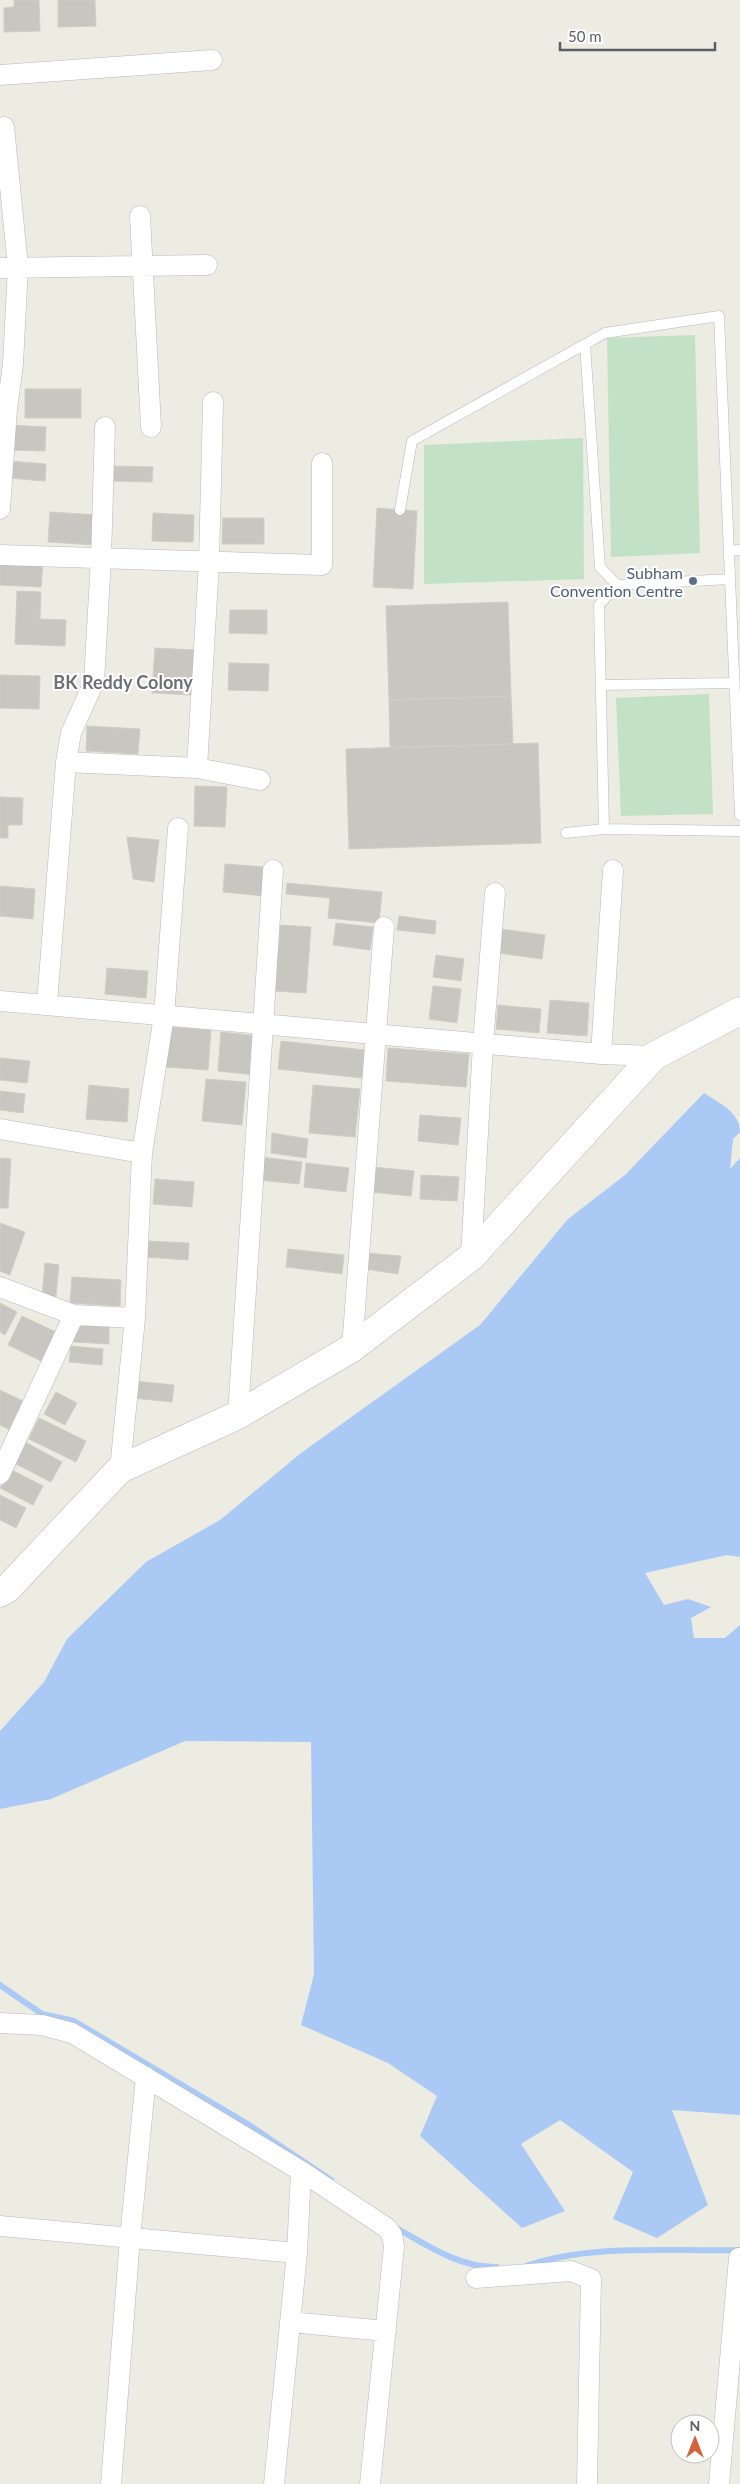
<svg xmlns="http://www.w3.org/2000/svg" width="740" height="2484" viewBox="0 0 740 2484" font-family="Lato,sans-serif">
<rect width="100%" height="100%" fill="#ecece3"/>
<path fill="#c2e1c7" d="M695,335L700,553L611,557L607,338Z
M583,438L584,579L424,584V445Z
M709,694L713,814L621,816L616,698Z"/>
<path fill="#abc9f5" d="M704,1093C719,1103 740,1112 740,1132L733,1139L730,1169L740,1158V1557L727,1555L645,1573L664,1605L688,1599L711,1607L691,1618L694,1638H725L740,1625V2115L672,2110L708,2205L657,2238L613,2219L633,2172L560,2120L521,2144L565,2211L522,2228L420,2136L437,2096L388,2063L301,2025L314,1974L311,1742L185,1741L51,1799L0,1809V1731L44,1682L67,1639L146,1562L220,1520L301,1453L480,1325L568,1219L625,1175Z"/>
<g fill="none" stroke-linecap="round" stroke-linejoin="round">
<path stroke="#abc9f5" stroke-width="6" d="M0,1985L42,2014L74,2021L246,2123L331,2180
M393,2226C425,2244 459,2268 497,2267
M526,2266C592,2243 670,2252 739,2250"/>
</g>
<path fill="#c8c6c0" stroke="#d0cec2" d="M14,0H39L40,31L4,32V8L14,7Z
M58,0H95L96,26L58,27Z
M25,389H81V418H25Z
M10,425L46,427L45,451L8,450Z
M9,461L46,464L45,481L8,478Z
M111,466L153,467L152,482L111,481Z
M377,508L417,511L413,589L373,587Z
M50,512L97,515L95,545L48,542Z
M153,513L194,515L193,542L152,541Z
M223,518H264V544H222Z
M0,560L43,562L41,587L0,585Z
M17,591L41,592L40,619L66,620L65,646L15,644Z
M508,602L511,696L389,700L386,606Z
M230,610H267V634L229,633Z
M155,648L195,650L192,695L152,693Z
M229,663L269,664L268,691L228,690Z
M0,675L40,676L39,709L0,708Z
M511,696L513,744L390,748L389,700Z
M87,726L140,729L138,754L86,751Z
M538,743L541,843L349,849L346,749Z
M195,786L227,787L225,827L194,826Z
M0,797L23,798L22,825H8V838H0Z
M127,837L159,840L154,882L133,879Z
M225,864L266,867L264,896L223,892Z
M287,883L382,892L379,923L328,918L330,898L286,894Z
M0,886L35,889L33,919L0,916Z
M399,916L436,921L435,934L397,930Z
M336,923L373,927L370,950L333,945Z
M280,925L311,927L306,993L275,991Z
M501,929L545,935L542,959L498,953Z
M436,955L464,959L461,981L433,977Z
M107,968L148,971L146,998L105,994Z
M433,986L461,989L457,1023L429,1019Z
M550,1000L589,1003L587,1036L547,1033Z
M498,1005L541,1009L539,1033L496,1029Z
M169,1027L211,1030L208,1070L166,1067Z
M221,1032L259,1036L255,1075L218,1071Z
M281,1041L365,1050L362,1078L278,1069Z
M388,1048L469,1054L466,1087L386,1081Z
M0,1058L30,1061L27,1083L0,1080Z
M206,1079L246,1082L242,1125L202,1121Z
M89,1085L129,1089L127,1122L86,1119Z
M313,1085L360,1089L355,1137L309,1133Z
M0,1091L25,1094L23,1113L0,1110Z
M420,1115L461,1118L458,1145L418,1141Z
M272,1133L308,1139L306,1158L271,1153Z
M260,1157L302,1162L299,1184L258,1180Z
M0,1158L11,1159L8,1208H0Z
M306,1163L349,1168L346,1192L304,1187Z
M373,1167L414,1171L411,1196L370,1192Z
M421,1175L459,1177L457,1201L420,1199Z
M155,1179L194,1182L192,1207L153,1204Z
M0,1223L25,1232L10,1275L0,1271Z
M147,1241L189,1243L188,1260L146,1257Z
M288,1249L344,1255L342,1274L286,1267Z
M366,1253L401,1256L398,1274L365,1269Z
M45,1263L59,1265L56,1297L42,1296Z
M72,1277L121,1280L120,1306L70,1303Z
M0,1303L17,1312L5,1335L0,1332Z
M22,1316L56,1332L41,1361L8,1345Z
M75,1325L109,1327V1344L74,1342Z
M71,1346L103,1349L102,1365L69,1362Z
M134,1381L174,1385L172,1402L133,1398Z
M0,1390L23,1401L10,1430L0,1425Z
M56,1392L77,1403L65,1425L44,1414Z
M39,1418L86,1441L76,1462L29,1439Z
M25,1442L62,1462L51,1482L14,1463Z
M10,1469L43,1486L33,1505L0,1488Z
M0,1495L26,1508L16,1528L0,1520Z"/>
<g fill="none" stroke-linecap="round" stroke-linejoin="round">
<g stroke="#b6b8bc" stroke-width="11">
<path id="lane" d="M585,344L600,567L617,585
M400,510L412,441L605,333L719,316L740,815
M729,551L740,550
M602,685L735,683
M604,829L599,605L617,585L730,579
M566,833L604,829L740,831"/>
</g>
<g stroke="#b6b8bc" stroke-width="21">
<path id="street" d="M0,75L212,60
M140,216L151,427
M0,268L207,265
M0,509L7,409L13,364L18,267L4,127
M0,555L322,565V463
M66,762L197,768L260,780
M197,768L209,562L213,402
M0,1001L601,1054L654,1056
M47,1004L66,762L71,733L94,682L101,558L105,427
M601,1054L613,870
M0,1129L142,1153
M471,1257L483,1044L495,893
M0,1287L74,1315L135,1318
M352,1348L384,927
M238,1415L273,870
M120,1469L135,1318L142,1153L164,1016L178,828
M0,1474L74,1315
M0,2023L42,2025L72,2033L301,2171L297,2253L274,2484
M301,2171L387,2228L392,2235L394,2246L370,2484
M0,2226L297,2253
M476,2278L571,2271L591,2279L587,2484
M290,2322L386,2331
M111,2484L130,2238L146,2077
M719,2484L739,2258"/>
</g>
<g stroke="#b7b8be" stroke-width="29">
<path id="secondary" d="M0,1593L8,1588L120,1469L238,1415L352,1348L471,1257L654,1056L740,1011"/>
</g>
<use href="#lane" stroke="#fff" stroke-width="10"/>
<use href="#street" stroke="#fff" stroke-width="20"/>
<use href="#secondary" stroke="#fff" stroke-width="28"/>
</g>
<circle fill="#5c6f8a" stroke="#fff" stroke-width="2" cx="693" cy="581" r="5"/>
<g text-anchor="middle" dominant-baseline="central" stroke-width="4" stroke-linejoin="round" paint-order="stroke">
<g font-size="16" fill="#4e5e75" stroke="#fff" text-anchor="end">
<text x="683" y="572">Subham<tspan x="683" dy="18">Convention Centre</tspan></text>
</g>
<g font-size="18" font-weight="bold" fill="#6d6f74" stroke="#fff">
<text x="123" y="682">BK Reddy Colony</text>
</g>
</g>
<g transform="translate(695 2439)"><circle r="24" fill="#ffffff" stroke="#bebfc0"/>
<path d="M0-4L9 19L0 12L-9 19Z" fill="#d66340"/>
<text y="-8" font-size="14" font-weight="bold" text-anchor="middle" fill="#5c5e62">N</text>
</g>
<path d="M560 42v8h155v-8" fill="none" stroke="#5c5e62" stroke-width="2.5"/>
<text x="568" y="42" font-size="15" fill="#5c5e62" stroke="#ffffff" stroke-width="4" paint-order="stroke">50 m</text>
</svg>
